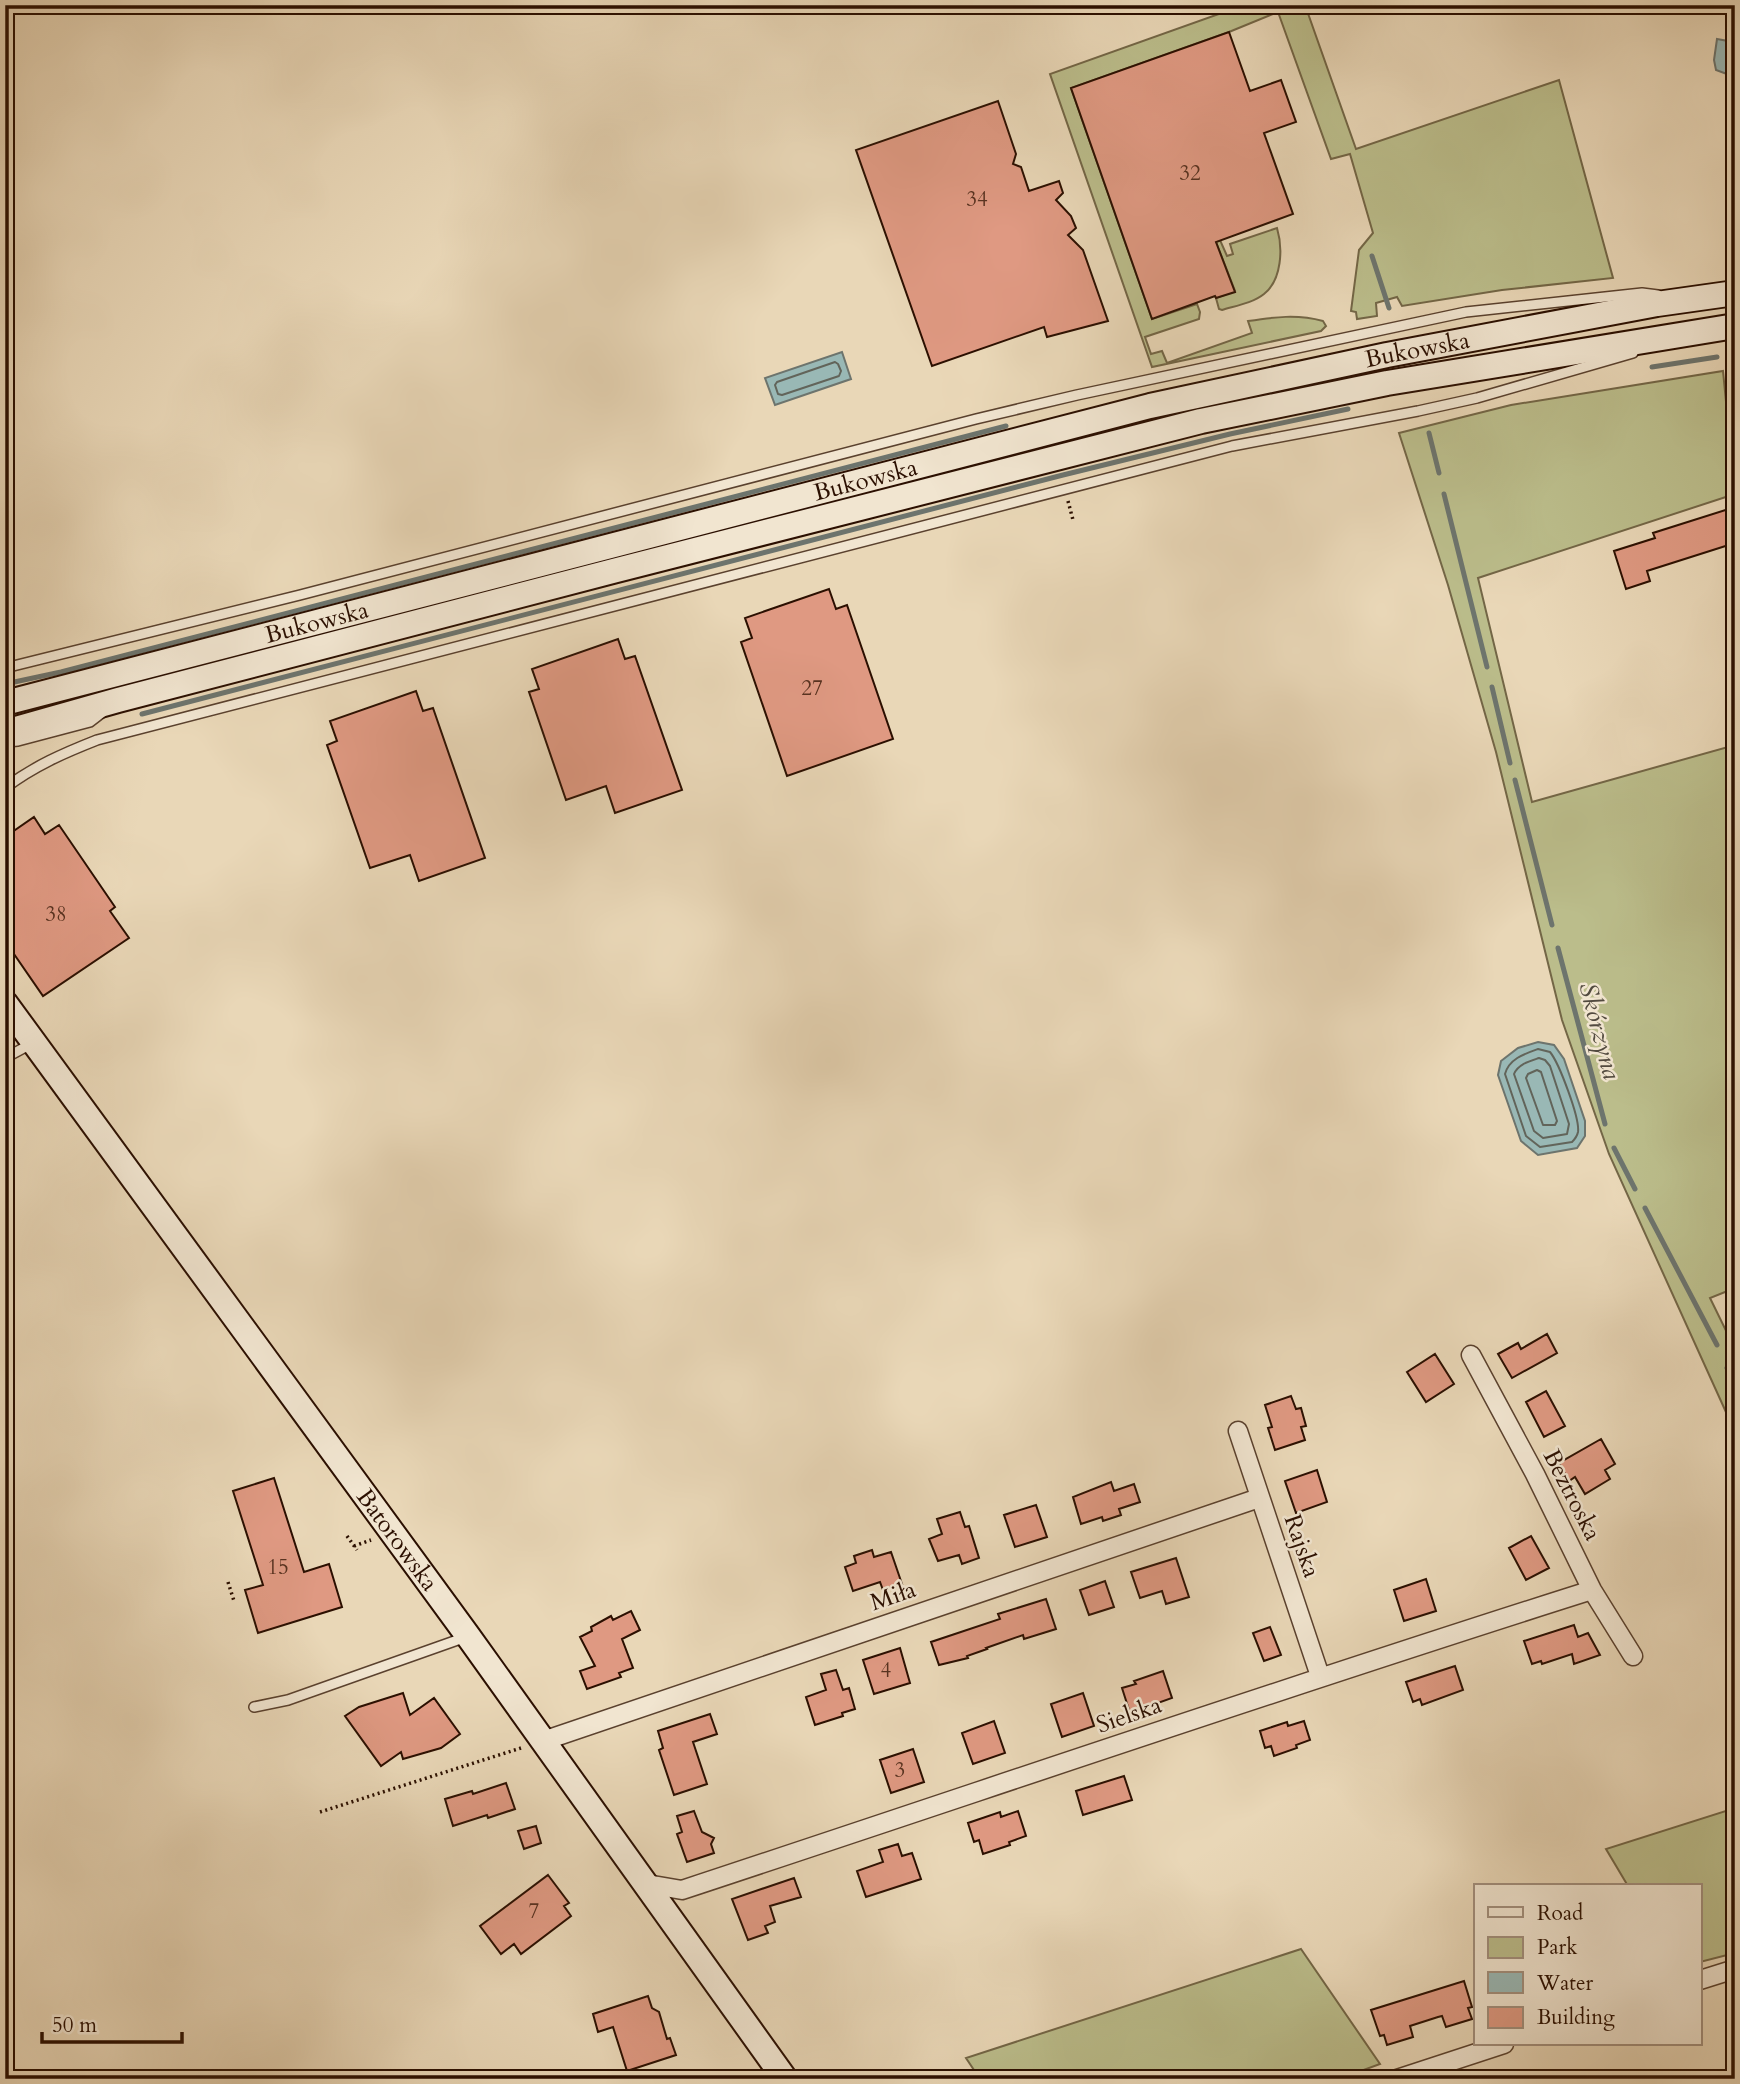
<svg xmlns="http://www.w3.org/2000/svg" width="1740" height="2084" viewBox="0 0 1740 2084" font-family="Cardo,serif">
<rect width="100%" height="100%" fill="#e9d7b7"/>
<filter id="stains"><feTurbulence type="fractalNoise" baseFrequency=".00286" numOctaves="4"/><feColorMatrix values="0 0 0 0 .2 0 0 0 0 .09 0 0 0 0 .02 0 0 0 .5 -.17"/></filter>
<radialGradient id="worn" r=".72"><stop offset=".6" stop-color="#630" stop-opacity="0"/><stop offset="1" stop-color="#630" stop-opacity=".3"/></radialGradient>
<path fill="#bbbd8b" stroke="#736646" stroke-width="2" d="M1244,5H1305L1356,149L1559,80L1613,278L1502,290L1402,306L1397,297L1376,303L1377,316L1357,319L1356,312L1351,311L1359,250L1373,233L1350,154L1331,159L1278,12L1229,32L1071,88L1152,319L1197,304L1200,312L1199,319L1145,337L1151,354L1162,351L1167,363L1252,333L1248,321C1275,317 1297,314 1323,321L1326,326L1321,331L1152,367L1050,74Z
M1277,228C1283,248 1282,280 1264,294C1253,303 1235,306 1222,310L1219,309L1216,298L1235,291L1216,242L1220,240L1227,256L1233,254L1230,244Z
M1723,371L1735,494L1478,578L1532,802L1735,745V901L1730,906L1735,921V1288L1710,1298L1735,1349V1432L1609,1154L1562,1020L1496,752L1448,585L1399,433L1511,405Z
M1735,1808V1953L1700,1962V1886H1628L1606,1849Z
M1301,1949L1380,2064L1339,2079H980L966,2058Z"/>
<path fill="#99b8b5" stroke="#6d746d" stroke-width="2" d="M1717,39L1728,41L1735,49V77L1716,70L1714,60Z
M842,352L851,379L775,405L765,378Z
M1538,1042L1554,1045L1564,1059L1585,1121V1136L1577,1148L1538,1155L1521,1141L1498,1075L1501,1061L1518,1048Z"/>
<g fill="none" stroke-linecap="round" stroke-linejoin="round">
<path stroke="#62645a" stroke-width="2" d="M835,362L838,364L841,371L839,376L782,395L778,394L775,385L777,382Z
M1538,1049L1550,1052C1559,1063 1580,1118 1578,1132C1577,1137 1575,1139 1572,1142L1540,1147L1526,1136L1505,1074C1509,1059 1524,1054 1538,1049Z
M1539,1058L1545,1060L1550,1066L1569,1124L1567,1134L1543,1138L1534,1131L1514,1074C1518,1064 1530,1061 1539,1058Z
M1537,1070L1541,1072L1557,1121L1555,1125H1543L1526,1078L1528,1074Z"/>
<path stroke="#6d746d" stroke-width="5" d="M1372,256L1389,308
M1652,367L1717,357
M1429,433L1439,473
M1444,494L1487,667
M5,684L61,672L1006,426
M1492,687L1510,763
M142,714L1063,475L1230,434L1348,409
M1515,780L1552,925
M1558,948L1605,1124
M1614,1148L1635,1189
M1645,1208L1717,1345
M1727,1368L1735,1383"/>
</g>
<path fill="#df9982" stroke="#2b0f00" stroke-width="2" d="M1229,32L1250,91L1281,80L1296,122L1264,133L1293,214L1216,242L1235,292L1216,298L1215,296L1152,319L1071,88Z
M998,101L1016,154L1013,164L1021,167L1029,191L1059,181L1063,193L1056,200L1071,216L1076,228L1068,235L1083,250L1108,321L1047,337L1044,327L932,366L856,150Z
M1735,507V543L1647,571L1650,581L1626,589L1614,551L1655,538L1653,533Z
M829,589L836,609L847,605L893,739L787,776L741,642L752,638L745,618Z
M618,639L625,659L635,656L682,790L615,813L606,786L566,800L529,692L539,689L532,669Z
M416,691L423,711L433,708L485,858L419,881L410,855L370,868L327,745L337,741L330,721Z
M34,817L45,834L59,825L115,907L110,911L129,938L43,996L5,941V837Z
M1547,1334L1557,1353L1512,1378L1498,1354L1518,1343L1521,1349Z
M1435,1354L1454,1384L1426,1402L1407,1372Z
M1546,1391L1565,1426L1544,1437L1526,1402Z
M1291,1396L1296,1409L1301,1408L1306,1426L1301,1427L1305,1440L1275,1450L1268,1428L1272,1427L1265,1405Z
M1601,1439L1615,1464L1605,1470L1610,1479L1585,1494L1575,1477L1569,1481L1559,1463Z
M1317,1470L1327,1502L1296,1513L1285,1481Z
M274,1478L304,1572L329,1564L342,1607L258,1633L245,1590L263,1585L233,1491Z
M1111,1482L1114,1491L1134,1484L1140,1502L1119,1509L1121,1515L1103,1521L1102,1517L1081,1524L1073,1497Z
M1036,1505L1047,1537L1015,1547L1004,1515Z
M960,1512L965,1527L969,1526L979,1558L962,1564L959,1555L938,1561L929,1539L942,1534L937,1519Z
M1531,1536L1549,1568L1526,1580L1509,1548Z
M872,1550L874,1557L891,1552L902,1584L883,1590L880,1582L853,1591L845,1567L856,1563L854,1556Z
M1176,1558L1189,1597L1166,1604L1162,1591L1140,1598L1131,1572Z
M1426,1579L1436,1611L1404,1621L1394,1590Z
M1105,1581L1114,1607L1089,1615L1080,1590Z
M1046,1599L1056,1629L1024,1639L1023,1635L986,1648L987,1649L967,1656L968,1658L939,1665L931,1642L1000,1619L998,1614Z
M631,1611L640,1630L622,1639L633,1668L619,1673L621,1677L587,1689L580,1671L595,1666L580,1637L592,1631L591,1627L611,1616L613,1620Z
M1574,1625L1578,1637L1588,1633L1600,1655L1574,1664L1572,1654L1542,1664L1541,1661L1532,1664L1524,1641Z
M1270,1627L1281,1655L1264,1661L1253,1633Z
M900,1648L910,1683L874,1694L863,1660Z
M1455,1666L1463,1690L1422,1705L1420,1699L1413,1702L1406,1682Z
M836,1670L843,1690L849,1688L855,1709L842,1713L843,1716L815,1725L806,1697L826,1690L821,1674Z
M1163,1671L1172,1698L1130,1713L1122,1688L1136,1684L1134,1681Z
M403,1693L410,1715L434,1698L460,1734L441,1748L403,1759L401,1752L381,1766L345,1716L359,1707Z
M1083,1693L1094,1726L1062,1737L1051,1704Z
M710,1714L717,1734L693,1742L707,1784L674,1795L659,1750L663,1748L658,1731Z
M994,1721L1005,1753L973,1764L962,1733Z
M1304,1721L1310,1740L1296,1745L1297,1748L1274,1756L1271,1746L1265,1748L1260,1731L1287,1722L1288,1726Z
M913,1749L924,1782L891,1793L880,1760Z
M1124,1776L1132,1800L1083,1815L1076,1791Z
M506,1783L515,1809L488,1818L487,1815L453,1826L445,1799L472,1791L473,1794Z
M694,1811L702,1832L714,1838L711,1844L714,1853L687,1862L677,1834L682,1832L677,1816Z
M1018,1811L1026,1836L1009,1842L1010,1845L983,1854L979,1840L974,1842L968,1823L1000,1812L1001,1817Z
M536,1826L541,1843L524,1849L518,1831Z
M898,1844L902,1856L912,1853L921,1879L866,1897L857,1871L883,1862L879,1850Z
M548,1875L569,1903L564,1906L571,1916L521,1954L514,1944L501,1954L480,1926Z
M794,1878L801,1897L770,1906L775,1922L765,1926L768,1933L748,1940L732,1899Z
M1464,1981L1472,2007L1468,2008L1472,2019L1446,2027L1442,2016L1438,2017L1410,2026L1413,2037L1387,2045L1384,2035L1380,2036L1371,2010Z
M648,1996L652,2008L659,2012L667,2039L670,2038L676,2055L627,2071L613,2027L598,2032L593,2014Z"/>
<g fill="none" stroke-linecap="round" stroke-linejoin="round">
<g stroke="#5a412e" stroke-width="12">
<path id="lane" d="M5,668L300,595L976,419L1077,395L1466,312L1642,293L1658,295
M7,742L18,741L90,722L103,712
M5,788C34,766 64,753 97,740L1232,446L1418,411L1477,398L1633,353
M5,1058L31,1044
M254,1707L288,1700L466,1637"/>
</g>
<g stroke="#5a412e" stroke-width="21">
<path id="street" d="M1471,1355L1535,1474L1592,1590L1633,1656
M1238,1431L1320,1676
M543,1741L1259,1498
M647,1884L682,1890C985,1790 1288,1686 1592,1590
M1700,1980L1735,1969
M1397,2079L1504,2044"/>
</g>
<g stroke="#2b0f00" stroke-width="28">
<g id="secondary">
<path id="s1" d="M5,703L1150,406L1387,355L1657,304L1735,293"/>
<path d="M5,732L118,700L613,571L1201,421L1387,383L1735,326"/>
<path id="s2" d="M5,1003L468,1636L785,2079"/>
</g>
</g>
<path stroke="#2b0f00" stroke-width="3.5" stroke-dasharray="2 3.5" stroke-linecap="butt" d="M1068,501L1073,520
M347,1536L357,1550
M354,1546L371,1540
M228,1582L234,1601
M320,1812L521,1748"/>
<use href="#lane" stroke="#f1e5d0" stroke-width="9"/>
<use href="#street" stroke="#f1e5d0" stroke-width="18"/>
<use href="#secondary" stroke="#f1e5d0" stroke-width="24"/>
</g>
<g text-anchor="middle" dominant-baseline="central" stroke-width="5" stroke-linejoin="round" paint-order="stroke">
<g font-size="21" fill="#583220">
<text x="1190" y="173">32</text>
<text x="977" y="199">34</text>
<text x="812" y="688">27</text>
<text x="56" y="914">38</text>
<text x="278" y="1567">15</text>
<text x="886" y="1670">4</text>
<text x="900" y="1770">3</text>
<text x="534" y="1911">7</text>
</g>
<g font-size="24" fill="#2b0f00" stroke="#f1e5d0">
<text stroke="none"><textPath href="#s1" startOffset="1456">Bukowska</textPath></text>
<text stroke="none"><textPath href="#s1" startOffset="889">Bukowska</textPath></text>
<text stroke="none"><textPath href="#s1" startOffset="322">Bukowska</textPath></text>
<text transform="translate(1572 1495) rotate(63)">Beztroska</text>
<text stroke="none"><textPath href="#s2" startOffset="665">Batorowska</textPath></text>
<text transform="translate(1302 1546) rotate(71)">Rajska</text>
<text transform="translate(893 1596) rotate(-19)">Miła</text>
<text transform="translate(1129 1715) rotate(-19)">Sielska</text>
</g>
<g font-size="26" font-style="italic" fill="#524a3f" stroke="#f1e5d0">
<text transform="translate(1600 1031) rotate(75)">Skórzyna</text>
</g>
</g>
<rect width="1740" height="2084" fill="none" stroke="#e9d7b7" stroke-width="28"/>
<rect x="7" y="7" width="1726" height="2070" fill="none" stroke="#2b0f00" stroke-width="3.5"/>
<rect x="14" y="14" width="1712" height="2056" fill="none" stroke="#2b0f00" stroke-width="2"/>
<rect x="1474" y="1884" width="228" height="161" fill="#f1e5d0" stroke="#a28f7d" stroke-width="2"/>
<rect x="1488" y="1907" width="35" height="10" fill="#f1e5d0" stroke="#a28f7d" stroke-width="2"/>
<text x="1537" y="1920" font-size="21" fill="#2b0f00">Road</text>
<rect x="1488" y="1937" width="35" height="21" fill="#bbbd8b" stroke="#a28f7d" stroke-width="2"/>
<text x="1537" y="1954" font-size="21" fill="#2b0f00">Park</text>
<rect x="1488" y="1972" width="35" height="21" fill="#99b8b5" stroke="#a28f7d" stroke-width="2"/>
<text x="1537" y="1990" font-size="21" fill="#2b0f00">Water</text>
<rect x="1488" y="2007" width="35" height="21" fill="#df9982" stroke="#a28f7d" stroke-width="2"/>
<text x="1537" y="2024" font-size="21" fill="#2b0f00">Building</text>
<path d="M42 2032v10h140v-10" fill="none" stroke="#2b0f00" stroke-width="3.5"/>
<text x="52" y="2032" font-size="21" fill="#2b0f00" stroke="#f1e5d0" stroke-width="5" paint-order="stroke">50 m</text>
<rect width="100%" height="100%" filter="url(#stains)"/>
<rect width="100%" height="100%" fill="url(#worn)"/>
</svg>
